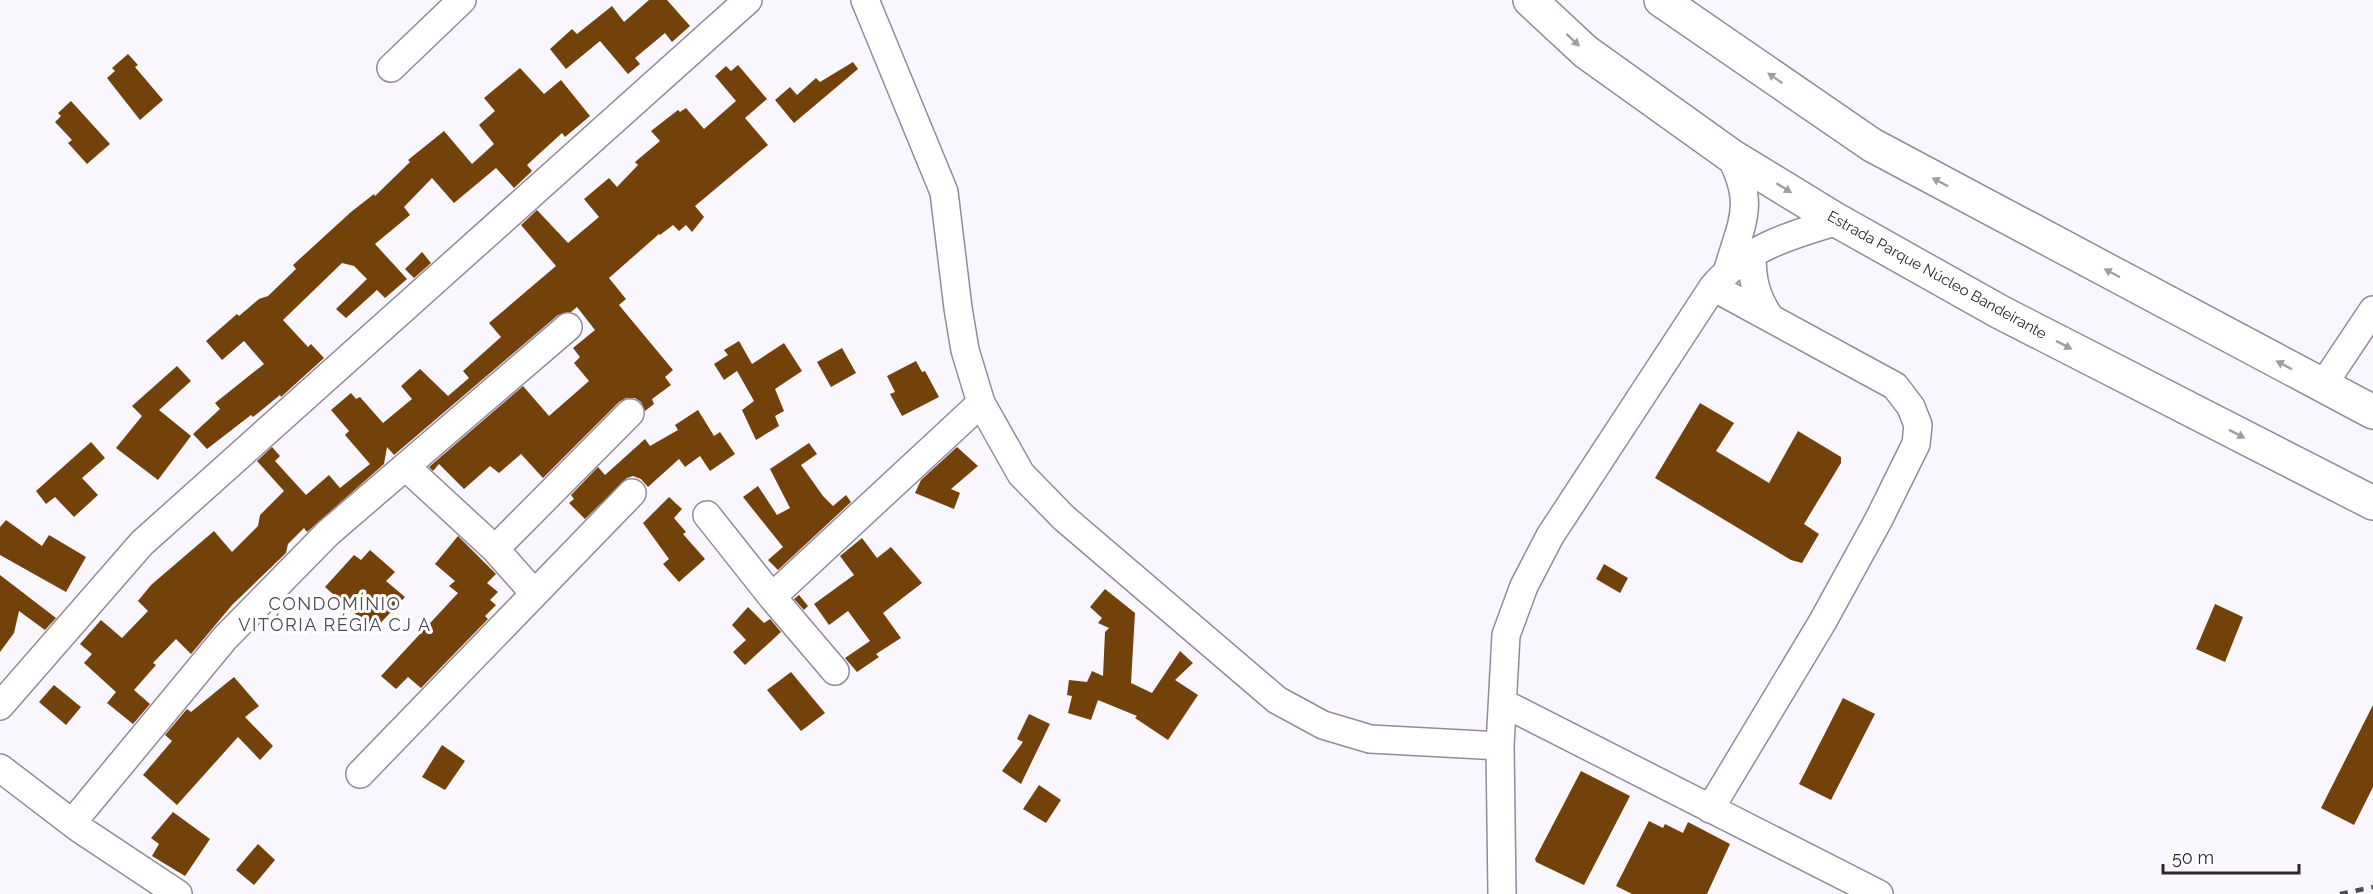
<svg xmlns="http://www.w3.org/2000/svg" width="2373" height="894" viewBox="0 0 2373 894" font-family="Raleway,sans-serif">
<rect width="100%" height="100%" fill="#faf6fd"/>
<path fill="#72420a" d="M649,0H667L690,26L672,42L665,33L635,58L640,64L628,74L600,41L566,69L550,49L572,29L577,34L612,6L624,22Z
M128,54L138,65L135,67L163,100L140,120L107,78L115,71L112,68Z
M853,62L858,69L794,123L775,100L790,87L797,95L816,78L820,82Z
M738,65L767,99L745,118L768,145L695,206L704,217L692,232L686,225L679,231L673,225L660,235L659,234L609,278L626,299L619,305L673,370L665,377L671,385L652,399L654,404L645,411L641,402L635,398H626L619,402L543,478L521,454L499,473L490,466L464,489L439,464L433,471L429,467L523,386L549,416L589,381L574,363L580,357L573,348L595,330L577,307L571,312L558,315L394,455L387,447L384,464L307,532L304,528L288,544L286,553L232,605L191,654L176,639L153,663L156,665L134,690L150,704L133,724L107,703L116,692L84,663L92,654L80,644L101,620L122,638L148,611L138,601L151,585L214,531L232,552L258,526L260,515L284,491L257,461L272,447L280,456L275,461L306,495L329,475L340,488L370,464L345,435L349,431L331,410L351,393L356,399L360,397L383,423L412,399L401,386L420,369L448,396L469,378L463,371L501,337L489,323L556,266L521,225L537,210L568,243L599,217L584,199L609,178L617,187L638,165L635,162L660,141L651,131L678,110L680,112L686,108L704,129L736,101L715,76L726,66L731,71Z
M520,68L544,94L561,80L590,116L565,137L562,133L527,165L532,171L514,188L496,168L454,203L432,178L404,207L410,215L375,244L407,279L385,298L377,290L346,318L336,309L367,279L354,266L342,263L283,320L308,347L311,344L324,358L281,397L280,395L253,417L251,415L207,449L193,434L220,409L215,403L264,364L244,341L222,360L206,341L237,314L239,316L259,299L268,296L296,269L293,265L351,212L374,194L375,196L410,162L408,160L444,131L472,164L494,144L479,125L495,111L484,98Z
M71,101L110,144L87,164L68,143L72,140L55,122L61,116L58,113Z
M422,252L431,263L414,278L405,269Z
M739,341L752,364L784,343L802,371L775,389L784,411L775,416L779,426L756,440L742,410L754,401L737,371L724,380L714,364L728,355L724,350Z
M842,348L856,373L831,387L817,362Z
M916,361L922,372L925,371L939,397L902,416L890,394L895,392L887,376Z
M177,366L191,381L159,410L191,436L158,480L116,448L142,416L132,406Z
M1700,403L1734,423L1716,451L1769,483L1798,431L1841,457V463L1804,524L1819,534L1802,563L1791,560L1655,478Z
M698,410L714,436L720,432L735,454L710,471L700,456L685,467L679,459L648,487L641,479L633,476L627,478L585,519L569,503L574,499L571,495L598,467L605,475L645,439L650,446L678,430L675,425Z
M91,442L105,458L82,478L98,495L74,517L55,497L46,504L36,491Z
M809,443L817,454L801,465L823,496L833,506L846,495L851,502L778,570L768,560L783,547L743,497L758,486L777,515L790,508L770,469Z
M957,447L978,466L951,489L960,493L954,509L915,493L921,480Z
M669,497L682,509L674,518L686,532L683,534L705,559L679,582L663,564L669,559L643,523Z
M6,520L42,546L49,535L86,557L66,592L0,555V527Z
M458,536L496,574L487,583L498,592L490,600L496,605L485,616L488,619L421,688L408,677L396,689L381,676L458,593L449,586L455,581L435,564Z
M862,538L877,558L891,547L922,583L883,613L901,638L876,654L879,657L857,672L845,658L870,641L848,611L829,625L814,604L854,575L840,556Z
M370,550L395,572L386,581L405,597L374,630L325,587L354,555L361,560Z
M1604,564L1628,578L1620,593L1596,579Z
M0,575L56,618L45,630L19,611L14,633L0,652Z
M1105,589L1135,613L1131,683L1152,693L1180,651L1193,663L1175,680L1198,695L1168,740L1135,718L1137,716L1098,700L1091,720L1068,713L1072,696L1067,695L1069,680L1087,682L1092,671L1103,676L1105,632L1109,628L1098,623L1102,618L1090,607Z
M799,595L808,606L804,610L794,599Z
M2215,604L2243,617L2225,662L2196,649Z
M748,607L764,623L770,619L781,632L745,665L733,652L746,640L732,625Z
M791,672L825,713L801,731L767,690Z
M234,677L259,706L245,717L273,746L260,760L238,737L177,805L143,775L172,741L165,735L187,709L191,712Z
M54,685L81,707L66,725L39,702Z
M1843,698L1875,714L1831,800L1799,784Z
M2373,705V787L2354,825L2321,808Z
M1029,714L1050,724L1021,784L1002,771L1023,742L1017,739Z
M442,745L465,761L445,790L422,777Z
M1581,771L1630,796L1584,885L1536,862L1535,859Z
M1039,785L1061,800L1046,823L1023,809Z
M173,812L210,839L185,876L152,856L159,844L151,838Z
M1649,821L1663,828L1665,824L1683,833L1688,822L1730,844L1707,894H1632L1616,886Z
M258,844L275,860L254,885L236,870Z"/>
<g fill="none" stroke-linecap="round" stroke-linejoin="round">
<g stroke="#938a9a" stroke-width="30">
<path id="minor" d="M865,0L944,192L958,308L965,350L981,403L1021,474L1064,518L1277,700L1323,725L1370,739L1500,746
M391,68L462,0
M1752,254C1752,278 1755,295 1769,316
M1728,269C1743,219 1755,204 1730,155
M2323,385L2373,310
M406,467L495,549L534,593
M707,515L772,597L835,671
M495,549L630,413
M772,597L981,403
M1503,703L1879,894
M0,706L142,543L748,0
M0,768L80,829L178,894
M360,774L632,493
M1710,809L1823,621L1879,519L1916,444L1918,425L1911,407L1895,386L1713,287
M72,823L225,638L328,533L568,327
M1502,894L1500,746L1506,635L1524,586L1550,536L1713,287C1746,248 1790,235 1838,221"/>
</g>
<g stroke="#938a9a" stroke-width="36">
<path id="highway" d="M1530,0L1586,52L1730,155L1838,221L2000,312L2373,503
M1661,0L1872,145L2373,412"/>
</g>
<use href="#minor" stroke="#fff" stroke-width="27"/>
<use href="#highway" stroke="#fff" stroke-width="33"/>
<path stroke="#504c52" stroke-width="4.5" stroke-dasharray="8 8" stroke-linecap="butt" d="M2340,894L2373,887"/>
</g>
<defs><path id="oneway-solid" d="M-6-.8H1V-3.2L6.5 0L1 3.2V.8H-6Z" transform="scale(1.5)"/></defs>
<g fill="#a09ea1">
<use href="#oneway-solid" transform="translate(1573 40) rotate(43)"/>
<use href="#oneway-solid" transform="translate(1775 78) rotate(-145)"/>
<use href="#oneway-solid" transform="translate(1940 182) rotate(-152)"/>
<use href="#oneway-solid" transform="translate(1784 188) rotate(32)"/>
<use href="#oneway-solid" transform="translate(2112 273) rotate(-152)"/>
<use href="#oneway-solid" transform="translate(2064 345) rotate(27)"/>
<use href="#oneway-solid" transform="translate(2284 365) rotate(-152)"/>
<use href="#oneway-solid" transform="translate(2237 434) rotate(27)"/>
</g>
<g text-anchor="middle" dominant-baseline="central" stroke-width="6" stroke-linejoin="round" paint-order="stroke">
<g font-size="15" fill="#2c282e" stroke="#fff">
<text transform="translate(1937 275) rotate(29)">Estrada Parque Núcleo Bandeirante</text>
</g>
<g font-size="18" letter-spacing="1.5" fill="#4f4755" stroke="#fff">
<text x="335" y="603">CONDOMÍNIO<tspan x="335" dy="21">VITÓRIA RÉGIA CJ A</tspan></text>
</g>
</g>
<path d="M2163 864v9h136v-9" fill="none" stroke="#2c282e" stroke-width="3"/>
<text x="2172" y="864" font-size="18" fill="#2c282e" stroke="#ffffff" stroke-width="4.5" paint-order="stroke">50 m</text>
</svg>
